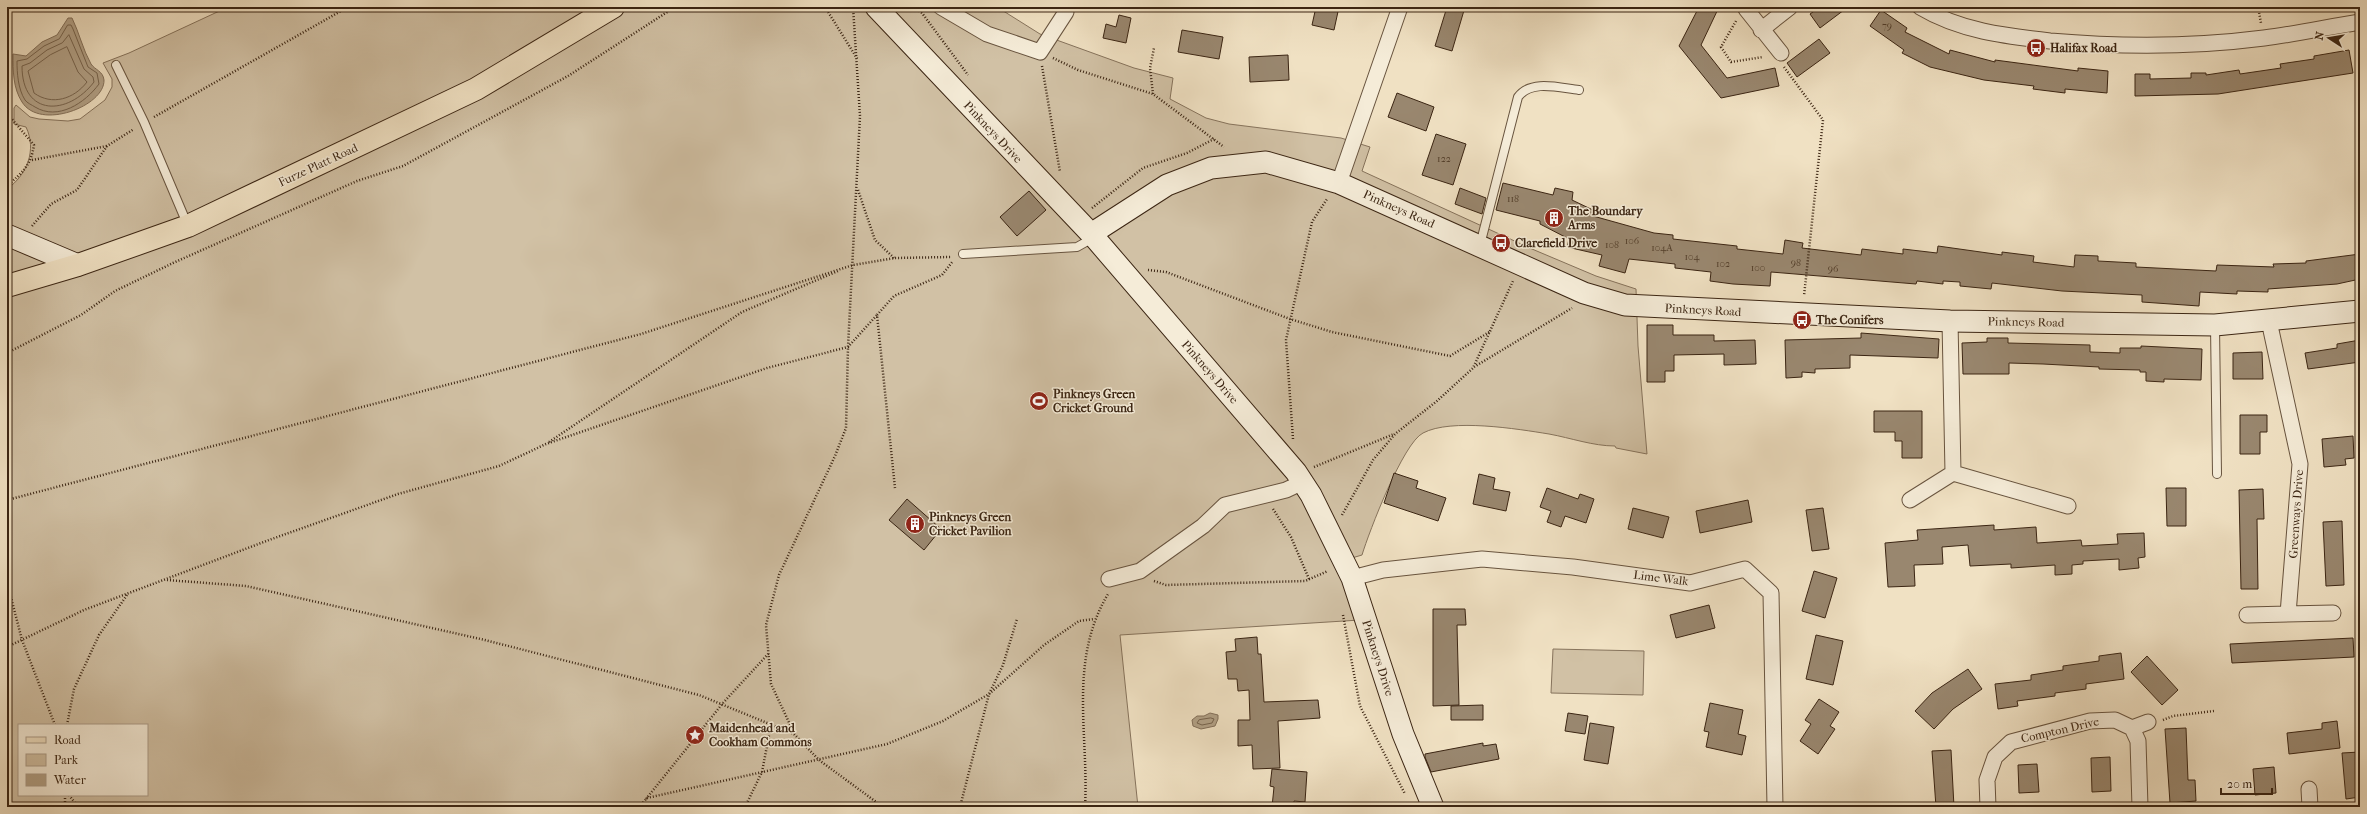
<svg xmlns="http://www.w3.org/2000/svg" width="2367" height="814" viewBox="0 0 2367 814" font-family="'IM FELL French Canon',serif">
<rect width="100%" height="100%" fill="#f0e1c3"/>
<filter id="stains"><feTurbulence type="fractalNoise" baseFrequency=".005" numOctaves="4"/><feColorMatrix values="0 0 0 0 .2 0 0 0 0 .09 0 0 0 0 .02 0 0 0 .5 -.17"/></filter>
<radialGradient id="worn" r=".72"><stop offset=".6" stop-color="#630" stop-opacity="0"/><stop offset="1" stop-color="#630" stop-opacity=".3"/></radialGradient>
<path fill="#d1c1a5" stroke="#86735c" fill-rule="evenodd" d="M228,7H997L1040,34L1134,68L1173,78L1170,99L1206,118L1229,124L1341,138L1370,147L1362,171L1532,249L1596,276L1636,289L1638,346L1647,454L1616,448L1615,446C1593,446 1571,438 1549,434C1518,429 1451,418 1423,433C1403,443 1369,532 1362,555L1345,560L1360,620L1120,635L1138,807H7V189C27,175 37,150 26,127L14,124V108L16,105L30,117L39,119L68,121L80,119L105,100L112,87V79L103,63L129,53ZM19,725H147V795H19Z
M1553,649L1644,651L1643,695L1551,693Z"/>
<path fill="#b2a187" stroke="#826f59" d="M68,18H72C79,32 83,50 91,64C95,70 103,71 104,80C105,106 40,131 22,102C13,88 13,71 13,54L26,56L42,42L57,35Z
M1210,713L1218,715V719L1215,726L1201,729L1193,726L1192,720L1197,716H1204Z"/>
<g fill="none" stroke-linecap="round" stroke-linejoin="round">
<path stroke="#76634d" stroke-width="1" d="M68,25H71L73,29L88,67L97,73L99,84C85,103 58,121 35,107C32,105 27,103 25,100C18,89 17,73 17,61L27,59L44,46L59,39Z
M69,35L84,69L93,77L94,82C68,116 22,117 22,66L30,63L47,50L62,43Z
M67,47L78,72L87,82C74,99 52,106 34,93L28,71L50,55Z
M1211,718L1214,719L1212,723L1202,725L1197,723L1199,720Z"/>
</g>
<path fill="#99876f" stroke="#3b2513" d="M1316,7H1339L1334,30L1312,25Z
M1447,7H1465L1452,51L1435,46Z
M1699,7H1719L1701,45L1727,78L1775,68L1779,86L1721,98L1679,46Z
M1820,7H1848L1820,28L1810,14Z
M1881,10L1907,28L1905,32L1949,54L1950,50L1995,62V60L2078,71V68L2108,71L2107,93L2065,89V93L2033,89L2034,86L1984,80L1930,67L1902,53L1904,50L1870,26Z
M1119,15L1131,18L1126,43L1103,38L1106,24L1116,27Z
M1182,30L1223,37L1219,59L1178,52Z
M1819,39L1830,53L1797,77L1787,63Z
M2349,50L2353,73L2218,94L2135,96V74H2150V79L2191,78V73H2206V75L2239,70L2240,74L2281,68L2280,64L2314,59V56Z
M1288,55L1289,80L1250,82L1249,57Z
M1397,93L1434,107L1426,131L1388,117Z
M1436,134L1466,144L1453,185L1422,175Z
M1503,183L1553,195L1555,188L1573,192L1572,200L1595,211L1593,216L1654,233L1673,235V239L1737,246V249L1783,254L1785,240L1803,243L1802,248L1861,255L1862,249L1903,254V249L1937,253L1938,246L2002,255V252L2034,256L2033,262L2074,267L2075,255L2098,256V261L2136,263V267L2216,271L2217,265L2274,267L2273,264L2306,263V261L2360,254V279L2337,284L2268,289V292L2237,291V294L2200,292L2199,306L2142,302V295L2062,291L1992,283L1991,289L1960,286V282L1943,281V284L1917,281L1916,284L1771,272L1770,286L1733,284L1710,281L1711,272L1675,268V264L1629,259L1625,273L1599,266L1602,255L1567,247L1569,239L1540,224V221L1496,210Z
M1460,188L1486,198L1482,214L1455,204Z
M1029,191L1046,210L1017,236L1000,217Z
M1647,325H1673V335H1714V341L1755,340L1756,364L1724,365V354L1674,355V371H1665V382H1647Z
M1861,333L1939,339L1938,358L1850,355V368L1815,369V373L1802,372V377L1786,378L1785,340L1861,338Z
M1987,338H2008V343L2090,345V352L2120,353V348H2141V346L2202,349L2201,380L2164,379V382L2146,381V372H2140V370L2099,369V367L2043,364L2009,363V374H1963L1962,343L1987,342Z
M2360,340V362L2308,369L2305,353L2337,348V344Z
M2262,352L2263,379H2233V353Z
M1874,411H1922V458H1902V441H1895V432H1874Z
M2240,415H2267V432H2260V454H2240Z
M2353,436L2354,458L2345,459L2346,465L2324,467L2322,439Z
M1394,473L1418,481L1416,488L1446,498L1438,521L1384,503Z
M1479,474L1495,478L1493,489L1510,492L1506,511L1473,504Z
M1547,488L1578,499L1580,494L1594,499L1586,523L1565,516L1561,527L1547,522L1551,511L1540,507Z
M2166,488H2186V526H2167Z
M2263,489L2264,519H2257L2258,589H2241L2239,490Z
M907,499L941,529L924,550L889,520Z
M1748,500L1752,522L1700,533L1696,511Z
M1633,508L1669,517L1663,538L1628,529Z
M1823,508L1829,549L1812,551L1806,510Z
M2342,521L2344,585L2326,586L2323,522Z
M1994,525V530L2036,527L2037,543L2081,540L2082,546L2118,544L2117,534L2144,533L2145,557L2138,558L2139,568L2119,570V559L2083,561V564L2072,565V574L2055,575V565L2011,568V564L1970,566L1968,545L1942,547L1943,564L1914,565L1915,586L1888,587L1885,543L1918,540L1917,530Z
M1814,571L1837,578L1825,618L1802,611Z
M1709,605L1715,628L1676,638L1670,615Z
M1433,609H1465L1466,625H1457L1459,705L1433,706Z
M1816,635L1843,641L1833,685L1806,679Z
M1257,637L1258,654H1261L1264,702L1318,700L1320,718L1278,721L1280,768L1253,769L1252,745L1238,746V720H1250L1249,690L1238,691L1237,679H1228L1226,652L1236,651L1235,639Z
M2353,638L2354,657L2232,663L2230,644Z
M2121,653L2124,679L2086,684V689L2055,693V696L2017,701L2018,706L1998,709L1995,684L2031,680V675L2063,670V666L2099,661V656Z
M2147,656L2178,690L2162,705L2131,672Z
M1968,669L1982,689L1953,709L1934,729L1915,711L1932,693Z
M1819,699L1839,712L1830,726L1835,729L1818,754L1800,741L1811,724L1805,720Z
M1710,703L1743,710L1738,734L1746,736L1742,755L1706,747L1709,732L1704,731Z
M1483,705V720H1451V706Z
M1568,713L1588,716L1585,734L1565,731Z
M2337,721L2340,748L2289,754L2287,733L2322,729V723Z
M1590,723L1614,727L1608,764L1584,760Z
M2186,728L2188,780H2195L2196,801L2170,803L2165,729Z
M1483,743V746L1496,744L1499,759L1431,772L1425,757V754Z
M1951,750L1954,807H1936L1932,751Z
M2360,752V797L2346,799L2342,753Z
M2110,757L2111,791L2092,792L2091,758Z
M2037,764L2039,792L2019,793L2018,765Z
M2274,767L2276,793L2255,795L2253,769Z
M1272,769L1307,772L1305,802L1294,801V807H1272L1274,787L1270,786Z"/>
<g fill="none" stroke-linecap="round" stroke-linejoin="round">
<g stroke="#68543f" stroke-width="10">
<path id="lane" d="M116,65L144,122L188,226
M1480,245L1518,97C1531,79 1560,88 1579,90
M963,254L1077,247L1093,238
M2215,326L2217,474"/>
</g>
<g stroke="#68543f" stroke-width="17">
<path id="street" d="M941,7L987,34L1040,52L1066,12
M1920,7C1960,31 2005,36 2050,41C2121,47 2194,47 2264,38C2296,34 2328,27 2360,22
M1746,9L1781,53
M1761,30L1790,7
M1339,183L1400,7
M1950,321L1953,473
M2269,321L2300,464L2288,614
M1910,500L1953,473L2068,506
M1352,578L1383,570L1482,559L1573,567L1690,583L1745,569L1771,593L1775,807
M1109,579L1140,571L1203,526L1225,505L1286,490L1303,482
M2247,615L2333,613
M2132,728L2148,722
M2309,789L2310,807
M1988,807L1987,780L1995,757L2011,742L2090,721L2115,720L2132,728L2138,741L2140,807"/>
</g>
<g stroke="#3b2513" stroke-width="23">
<path id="secondary" d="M876,7L1094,237L1296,472L1311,495L1352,578L1403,734L1433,807
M1091,234L1167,185L1211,168L1266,162L1339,183L1584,293L1625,305L1950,321L2215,325L2360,311
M7,235L78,265"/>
</g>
<g stroke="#3b2513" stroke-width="24">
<path id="primary" d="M7,286L78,265L188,226L476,89L613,7"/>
</g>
<path stroke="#3b2513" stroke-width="2.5" stroke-dasharray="1 2" stroke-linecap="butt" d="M825,7L858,60
M914,7L922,13L968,75
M2258,7L2261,23
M1736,21L1721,47L1731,62L1763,57
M1053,58L1078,70L1153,94L1224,147
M1042,66L1060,172
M1784,67L1823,120L1804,296
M1153,94L1150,68L1154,48
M154,117L348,7
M7,119L11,118L34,145C31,165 23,172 7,186
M32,160L107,146
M858,190L875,240L894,258
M1092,208L1143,168L1187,153L1214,139
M32,226L51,204L77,190L107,146L134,129
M1148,270L1166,272L1290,319L1332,332L1450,356L1491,331
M7,353L81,315L115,291L173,263L357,181L403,166L568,76L675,7
M1474,367L1572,308
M1293,439L1286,340L1312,222L1327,199
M549,442L742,312L838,271
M1314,467L1394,434
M895,488L877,315L894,296L942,275L953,261
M7,500L641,334L853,265L895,258L951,257
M1273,509L1291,537L1309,579
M1342,515L1373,460L1395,434L1437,401L1473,368L1513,281
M167,580L246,586L485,640L699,695L794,734L819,760L883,807
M1154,581L1166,585L1305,581L1328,571
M7,582L22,640L55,725
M1343,615L1360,706L1405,794
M7,647L84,610L269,540L398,494L499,466L546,444L767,368L848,347L877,315
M2163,720L2173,716L2214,711
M67,725L74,689L99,635L127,595
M794,733L771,684L766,625L779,575L835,456L846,428L848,347L860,116L853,7
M65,795V807
M69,795L78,807
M646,799L723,703L769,653
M639,807L647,798L887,744L943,721L989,694L1044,645L1079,621L1094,619
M745,807L762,772L771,725
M960,807L989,694L1003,665L1017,619
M1085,807C1089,734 1068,661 1108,594"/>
<use href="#lane" stroke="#f5ecd8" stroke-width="8"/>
<use href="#street" stroke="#f5ecd8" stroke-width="15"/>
<use href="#secondary" stroke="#f5ecd8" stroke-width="21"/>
<use href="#primary" stroke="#f0e1c3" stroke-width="22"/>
</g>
<defs>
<g id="bus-disc" transform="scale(1)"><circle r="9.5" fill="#8f2418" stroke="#f5ecd8"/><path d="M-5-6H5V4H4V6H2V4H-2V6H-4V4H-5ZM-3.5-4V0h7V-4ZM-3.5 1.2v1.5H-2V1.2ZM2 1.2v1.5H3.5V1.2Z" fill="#fff"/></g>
<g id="building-disc" transform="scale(1)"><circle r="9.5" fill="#8f2418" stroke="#f5ecd8"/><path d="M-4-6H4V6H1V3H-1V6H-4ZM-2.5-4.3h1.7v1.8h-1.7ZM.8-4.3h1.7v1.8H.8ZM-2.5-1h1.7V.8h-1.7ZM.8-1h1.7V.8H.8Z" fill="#fff"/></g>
<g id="stadium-disc" transform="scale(1)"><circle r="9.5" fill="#8f2418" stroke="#f5ecd8"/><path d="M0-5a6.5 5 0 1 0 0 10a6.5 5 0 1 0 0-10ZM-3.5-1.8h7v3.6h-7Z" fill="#fff"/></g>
<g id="sight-disc" transform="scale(1)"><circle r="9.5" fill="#8f2418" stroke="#f5ecd8"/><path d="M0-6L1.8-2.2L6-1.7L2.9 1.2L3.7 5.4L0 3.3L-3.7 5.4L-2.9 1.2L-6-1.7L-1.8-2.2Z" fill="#fff"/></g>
</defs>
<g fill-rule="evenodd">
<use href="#bus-disc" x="2036" y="48"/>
<use href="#building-disc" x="1554" y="218"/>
<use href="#bus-disc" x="1501" y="243"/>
<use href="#bus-disc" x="1802" y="320"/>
<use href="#stadium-disc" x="1039" y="401"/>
<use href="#building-disc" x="915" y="524"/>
<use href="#sight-disc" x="695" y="735"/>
</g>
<g text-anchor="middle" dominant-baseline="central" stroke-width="3" stroke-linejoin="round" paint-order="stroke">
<g font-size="10" fill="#523e2a">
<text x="1887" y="26">79</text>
<text x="1444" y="159">122</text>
<text x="1513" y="199">118</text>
<text x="1632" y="241">106</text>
<text x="1612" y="245">108</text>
<text x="1662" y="248">104A</text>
<text x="1692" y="257">104</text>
<text x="1796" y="263">98</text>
<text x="1723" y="264">102</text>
<text x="1758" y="268">100</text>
<text x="1833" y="269">96</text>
</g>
<g font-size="12" font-weight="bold" fill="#3b2513" stroke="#f5ecd8" text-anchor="start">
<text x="2050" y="48">Halifax Road</text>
<text x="1568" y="211">The Boundary<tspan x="1568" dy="14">Arms</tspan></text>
<text x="1515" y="243">Clarefield Drive</text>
<text x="1816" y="320">The Conifers</text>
<text x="1053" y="394">Pinkneys Green<tspan x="1053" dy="14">Cricket Ground</tspan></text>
<text x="929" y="517">Pinkneys Green<tspan x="929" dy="14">Cricket Pavilion</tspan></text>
<text x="709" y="728">Maidenhead and<tspan x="709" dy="14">Cookham Commons</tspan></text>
</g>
<g font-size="12" fill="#3b2513" stroke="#f5ecd8">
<text transform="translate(993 132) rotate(47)">Pinkneys Drive</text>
<text transform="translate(318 165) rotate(-25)">Furze Platt Road</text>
<text transform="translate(1399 209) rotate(24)">Pinkneys Road</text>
<text transform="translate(1703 310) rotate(3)">Pinkneys Road</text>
<text transform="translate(2026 322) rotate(1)">Pinkneys Road</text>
<text transform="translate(1210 372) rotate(49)">Pinkneys Drive</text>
<text transform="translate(2296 514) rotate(-86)">Greenways Drive</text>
<text transform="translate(1661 578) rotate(7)">Lime Walk</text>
<text transform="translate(1378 658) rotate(72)">Pinkneys Drive</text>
<text transform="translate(2060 730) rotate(-13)">Compton Drive</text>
</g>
</g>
<rect width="2367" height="814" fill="none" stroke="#f0e1c3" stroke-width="24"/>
<rect x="8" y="8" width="2351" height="798" fill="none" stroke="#3b2513" stroke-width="2"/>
<rect x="12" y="12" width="2343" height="790" fill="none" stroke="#3b2513"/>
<rect x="18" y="724" width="130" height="72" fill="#f5ecd8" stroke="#ab9c89"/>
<rect x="26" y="737" width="20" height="6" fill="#f0e1c3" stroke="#ab9c89"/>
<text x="54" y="744" font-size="12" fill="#3b2513">Road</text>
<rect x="26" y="754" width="20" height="12" fill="#d1c1a5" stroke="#ab9c89"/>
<text x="54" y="764" font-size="12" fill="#3b2513">Park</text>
<rect x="26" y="774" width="20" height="12" fill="#b2a187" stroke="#ab9c89"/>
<text x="54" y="784" font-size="12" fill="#3b2513">Water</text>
<g transform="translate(2329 38) rotate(282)" stroke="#f5ecd8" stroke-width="3" paint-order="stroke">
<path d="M0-3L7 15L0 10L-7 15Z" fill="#3b2513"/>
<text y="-6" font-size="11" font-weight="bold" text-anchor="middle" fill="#3b2513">N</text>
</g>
<path d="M2221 788v6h51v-6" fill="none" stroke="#3b2513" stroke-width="2"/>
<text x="2227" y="788" font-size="12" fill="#3b2513" stroke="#f5ecd8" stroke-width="3" paint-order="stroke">20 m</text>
<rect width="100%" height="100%" filter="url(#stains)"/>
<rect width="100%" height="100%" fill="url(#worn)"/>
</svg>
